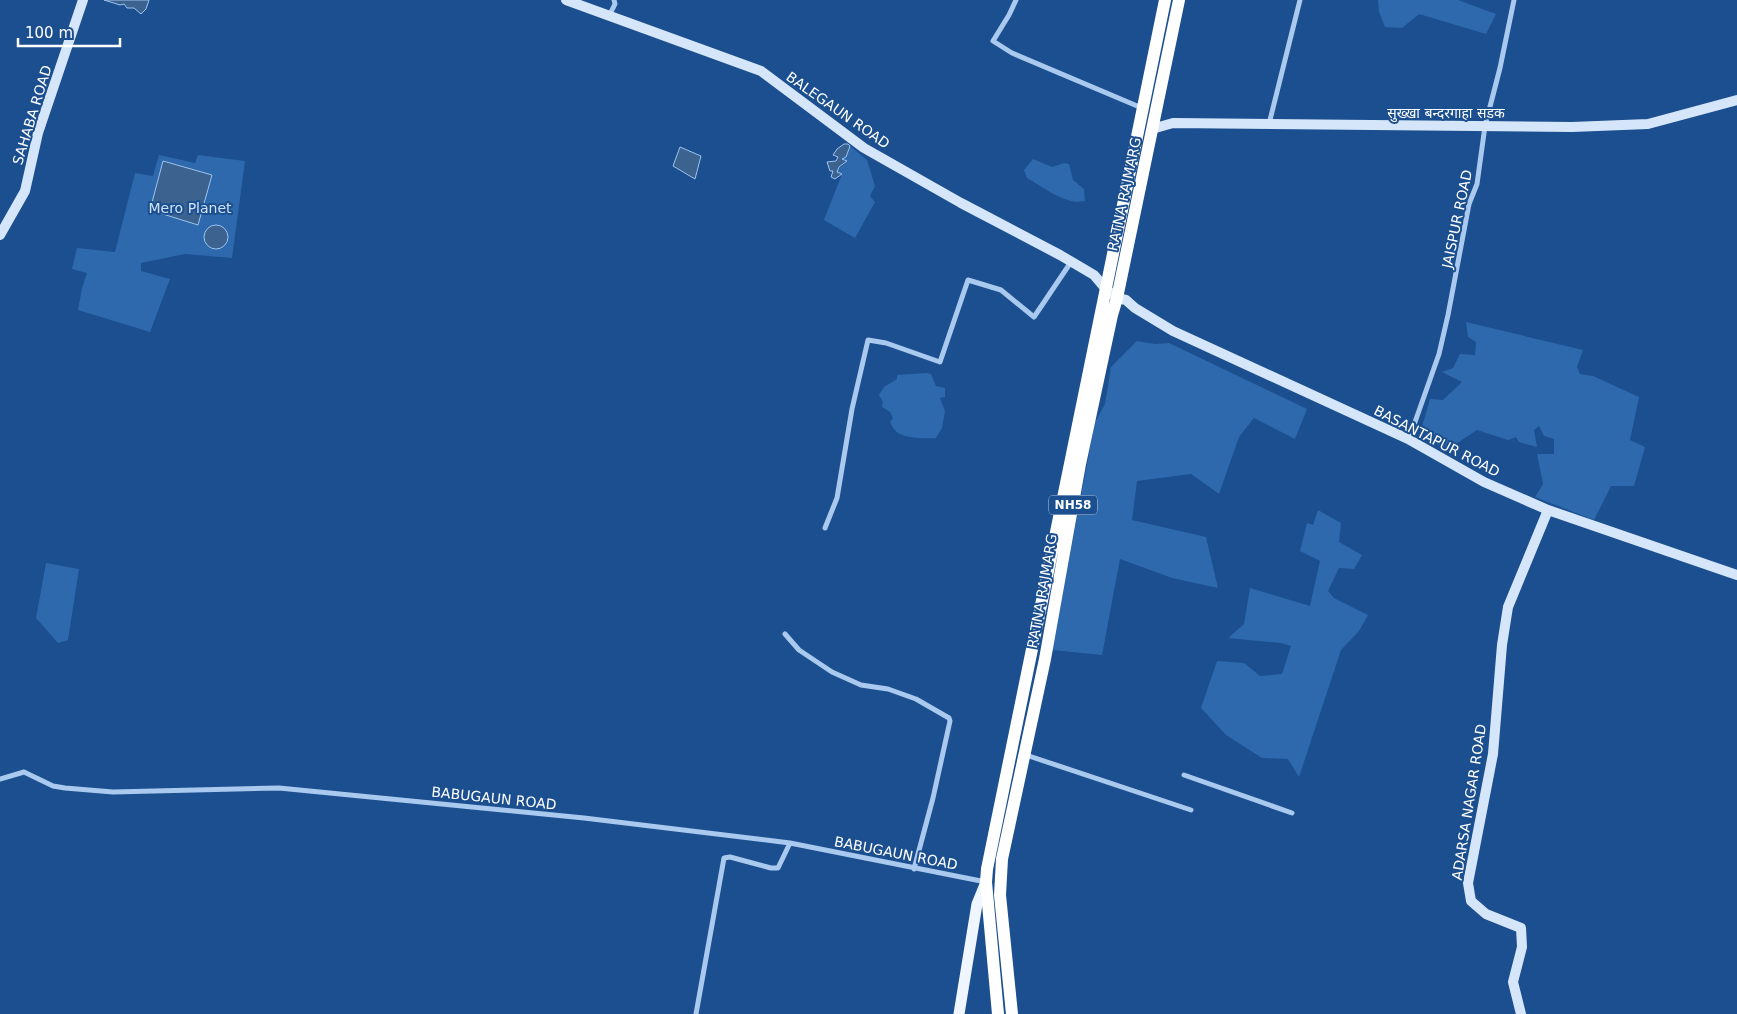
<svg xmlns="http://www.w3.org/2000/svg" width="1737" height="1014" viewBox="0 0 1737 1014" font-family="'DejaVu Sans','Noto Sans Devanagari',sans-serif">
<rect width="100%" height="100%" fill="#1b4f8f"/>
<path fill="#2e69ad" d="M1378,0H1458L1496,14L1486,34L1419,14L1402,28L1385,27L1379,12Z
M850,146L867,160L875,186L870,196L875,202L855,238L824,220L842,174L837,172C839,167 844,166 847,161L842,159L846,157Z
M159,155L195,163L198,155L245,161L232,258L185,254L141,263V271L170,279L150,332L78,310L82,288L87,273L72,269L77,248L115,252L135,173L153,176Z
M1033,159L1052,167L1064,163L1069,164L1073,180L1084,189L1085,201C1067,206 1043,187 1027,178L1024,170Z
M1466,322L1583,350L1577,367L1580,374L1593,376L1639,397L1630,440L1645,447L1634,486H1611L1594,520L1535,497L1543,484L1537,454H1554V439L1544,436L1539,426L1534,430L1537,447L1519,442L1516,437L1508,440L1477,430L1445,451L1421,430L1430,399L1443,400L1462,382L1442,372L1453,368L1460,354L1475,355L1476,342L1468,337Z
M1137,341L1155,344L1169,343L1307,409L1295,439L1254,418L1239,437L1219,494L1191,474L1137,481L1132,520L1206,537L1218,588L1172,578L1120,559L1102,655L1052,650L1095,422L1105,404L1111,367Z
M927,373L931,374L936,386L945,388V397L940,398L945,411L942,428L936,438C926,439 906,438 898,433C894,430 892,426 890,422L893,418L890,412L882,407L883,402L879,395L884,387L897,379V375Z
M1318,510L1341,523L1339,542L1362,555L1354,569L1339,568L1328,591L1334,598L1368,615L1359,631L1341,650L1299,777L1288,759L1262,758L1226,735L1201,708L1217,661L1244,663L1260,676L1282,674L1291,646L1281,643L1228,638L1244,624L1250,588L1310,606L1320,561L1300,551L1307,523L1313,525Z
M46,563L79,569L68,640L58,643L36,618Z"/>
<path fill="#3c6290" stroke="#9cc4f0" d="M104,0H149L146,9L141,14L134,8H127L124,4L120,5Z
M844,144H848L850,146L846,157L842,159L847,161L839,167L837,172L842,174L835,179L831,177L833,171H830L827,162L836,161L838,157L833,155L837,149Z
M680,147L701,156L695,179L673,166Z
M163,161L212,175L198,225L150,210Z
M204 237a12 12 0 1 1 24 0a12 12 0 1 1-24 0Z"/>
<g fill="none" stroke-linecap="round" stroke-linejoin="round">
<path stroke="#a9c9ee" stroke-width="5" d="M1016,0L1009,15L993,41L1012,53L1142,108
M609,16L615,4L614,0
M1269,124L1300,0
M1409,439L1439,354L1448,315L1469,204L1477,184L1485,126L1500,68L1514,0
M825,528L837,498L852,409L868,340L886,343L940,362L968,280L1001,290L1034,317L1071,262
M785,634L799,650L832,672L861,685L888,689L916,699L949,718L950,721L933,798L914,869
M1026,755L1191,810
M1184,775L1292,813
M0,779L24,772L53,786L65,788L113,792L279,788L584,818L790,843L986,882
M696,1014L724,858L730,857L771,868H778L790,843"/>
<path stroke="#d6e6fa" stroke-width="10" d="M566,0L761,71L864,148L961,203L1060,255L1094,275L1105,288L1117,298L1126,300L1135,308L1173,331L1408,439L1484,482L1548,510L1737,575
M1152,129L1173,123L1572,127L1648,124L1737,100
M0,235L25,191L38,133L83,0
M1521,1014L1513,982L1522,947L1521,928L1486,914L1471,901L1468,883L1493,754L1502,645L1508,607L1548,510"/>
<path stroke="#f0f6ff" stroke-width="11" d="M959,1014L977,904L986,882"/>
<path stroke="#fff" stroke-width="12" d="M998,1014L986,882L987,869L1165,0
M1012,1014L1000,895L1002,859L1045,659L1080,464L1112,315L1117,298L1179,0"/>
</g>
<g text-anchor="middle" dominant-baseline="central" stroke-width="4" stroke-linejoin="round" paint-order="stroke">
<rect fill="#1b4f8f" stroke="#bbcadd" stroke-width="1" x="1049" y="495.5" width="48" height="19" rx="4"/>
<g font-size="12" font-weight="bold" fill="#fff">
<text x="1073" y="505">NH58</text>
</g>
<g font-size="14" fill="#fff" stroke="#1b4f8f">
<text transform="translate(838 110) rotate(35)">BALEGAUN ROAD</text>
<text x="1446" y="113">सुख्खा बन्दरगाहा सडक</text>
<text transform="translate(32 115) rotate(-73)">SAHABA ROAD</text>
<text transform="translate(1124 194) rotate(-78)">RATNA RAJMARG</text>
<text transform="translate(1457 219) rotate(-78)">JAISPUR ROAD</text>
<text transform="translate(1437 441) rotate(27)">BASANTAPUR ROAD</text>
<text transform="translate(1042 591) rotate(-80)">RATNA RAJMARG</text>
<text transform="translate(494 798) rotate(6)">BABUGAUN ROAD</text>
<text transform="translate(1469 802) rotate(-81)">ADARSA NAGAR ROAD</text>
<text transform="translate(896 853) rotate(11)">BABUGAUN ROAD</text>
</g>
<g font-size="14" fill="#cfe3fa" stroke="#1b4f8f">
<text x="190" y="208">Mero Planet</text>
</g>
</g>
<path d="M18 38v8h102v-8" fill="none" stroke="#ffffff" stroke-width="2.5"/>
<text x="25" y="38" font-size="15" fill="#ffffff" stroke="#1b4f8f" stroke-width="4" paint-order="stroke">100 m</text>
</svg>
